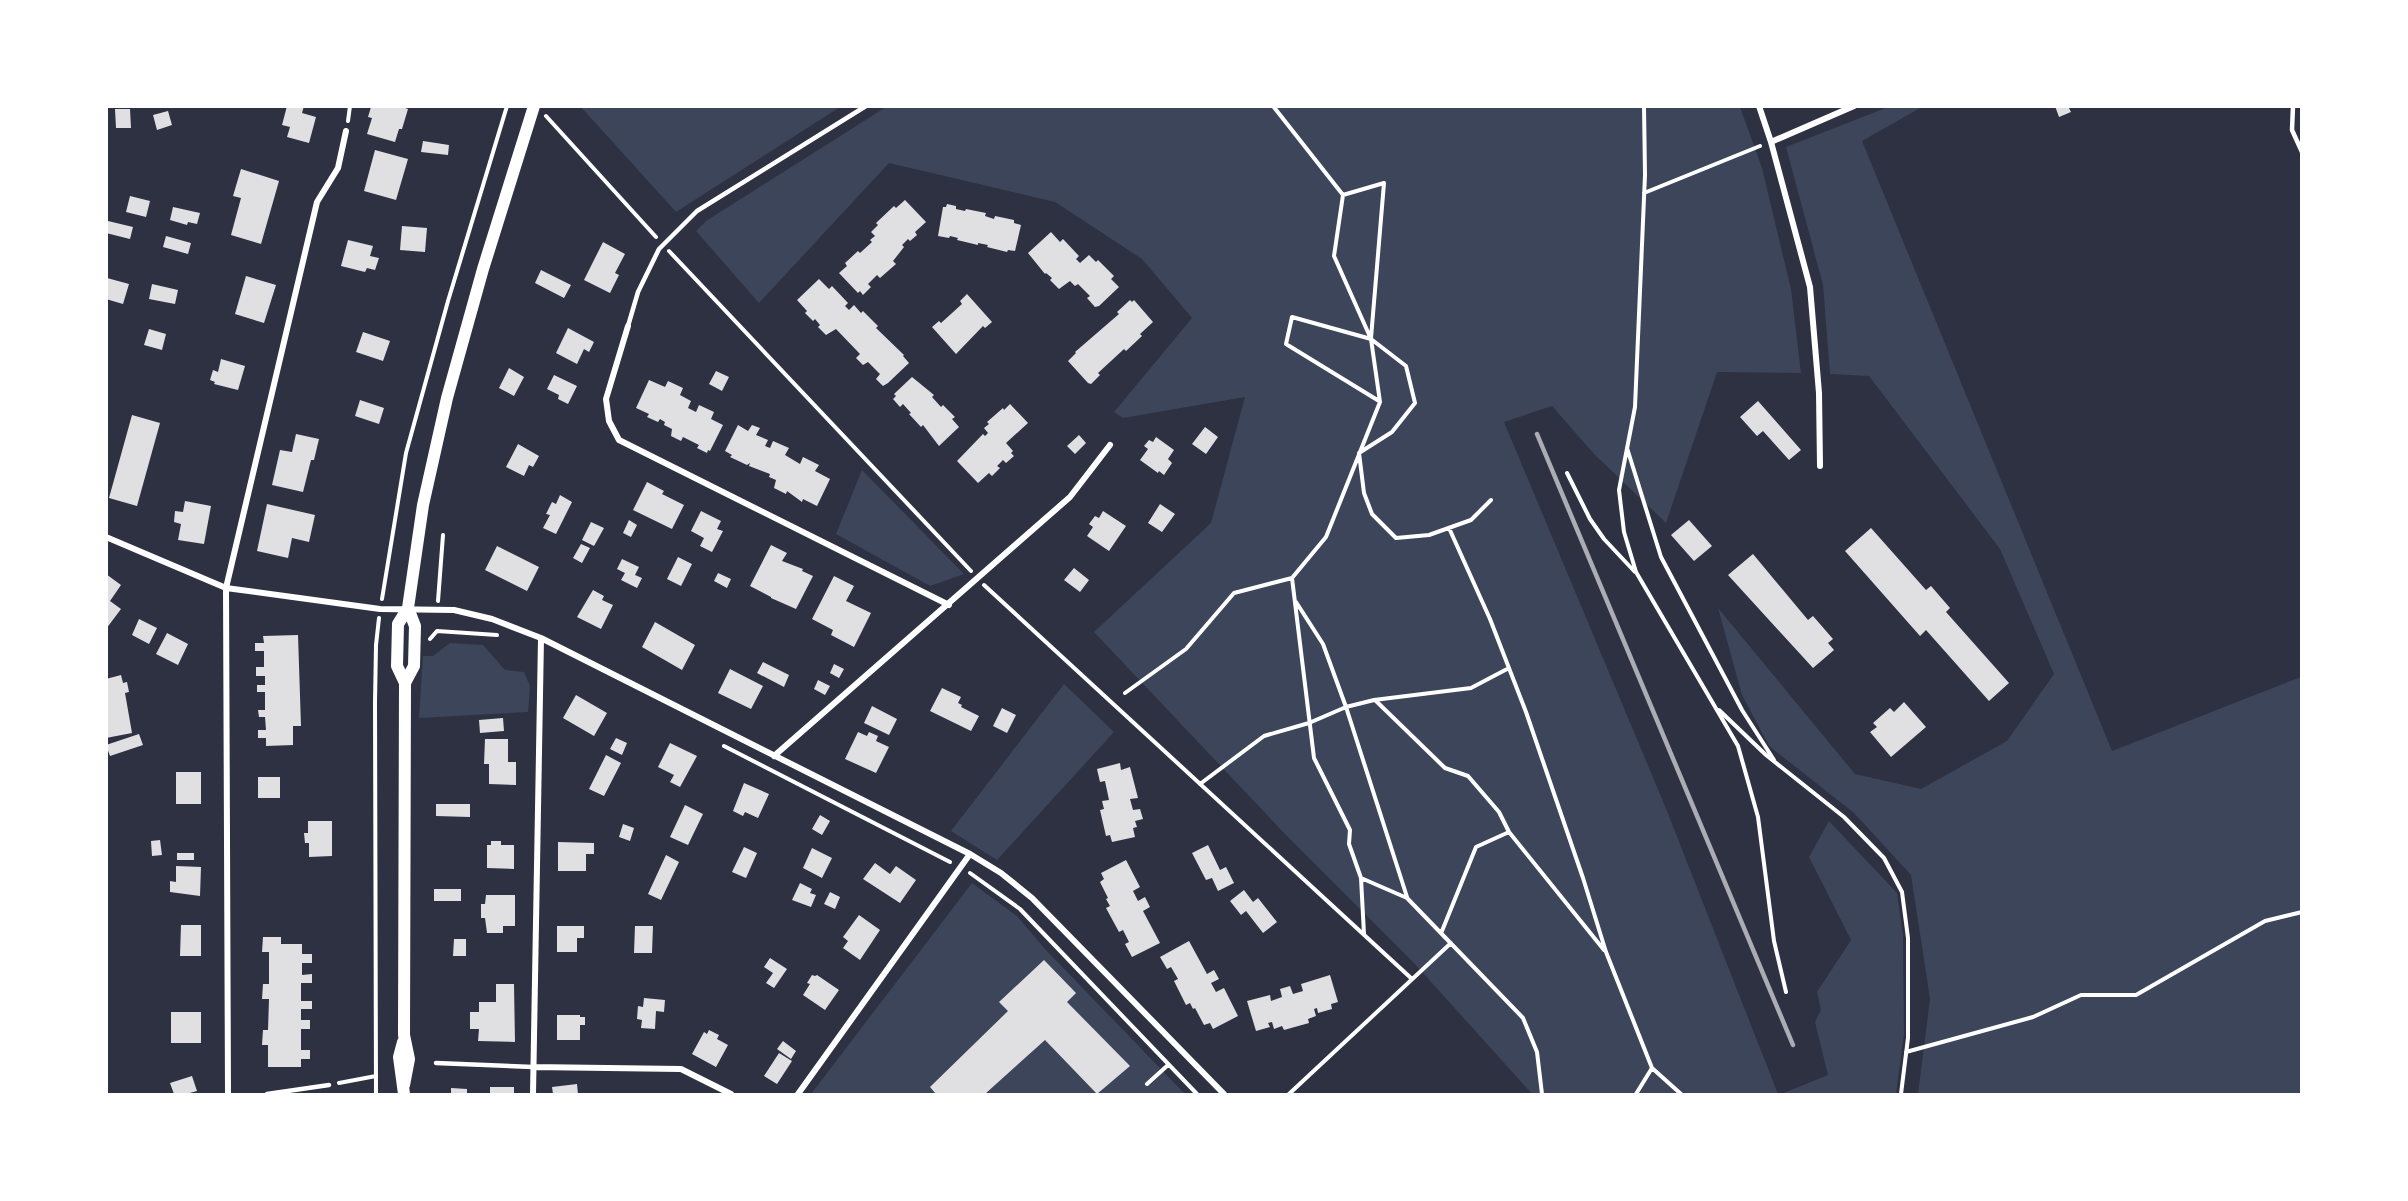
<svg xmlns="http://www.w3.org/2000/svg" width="2408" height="1201" viewBox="0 0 2408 1201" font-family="'Varela Round',sans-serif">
<rect width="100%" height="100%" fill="#2d3142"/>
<path fill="#3c4559" d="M581,107H840L676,212Z
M886,107H1740L1762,168L1791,289L1801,373L1717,372L1666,523L1594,454L1552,406L1504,422L1665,806L1778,1094H1532L1414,963L1285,834L1094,632L1211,523L1245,397L1123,418L1114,412L1192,318L1142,259L1055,202L889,163L759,303L696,231L706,221Z
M1888,107H1922L1862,141L2112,751L2301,677V1094H1918L1930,999L1911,875L1854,813L1769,746L1742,695L1718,608L1855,774L1921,789L2007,741L2054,674L2000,549L1869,376L1830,374L1823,285L1786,147Z
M862,470L964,574L930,586L836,534Z
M450,643L483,645L505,670L524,672L530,686L528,712L419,718L423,656H433Z
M1064,684L1114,732L997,860L951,831Z
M1829,821L1897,893L1903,936L1904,1034L1896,1094H1781L1828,1075L1815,1022L1821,1010L1817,992L1851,940L1809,857Z
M972,883L1017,916L1045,949L1185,1094H811Z"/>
<path fill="#e0e0e3" d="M287,106H304L302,113L316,117L309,143L287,137L290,127L282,125Z
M376,106H399L408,109L402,129H399L395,142L367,134L372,118L368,117L371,107Z
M2055,106H2068L2071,112L2059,117Z
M115,109H130L131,128H116Z
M168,111L172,125L157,130L153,115Z
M423,141L449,145L448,155L421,152Z
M375,150L408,159L396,200L364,191Z
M241,169L279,181L261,244L231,235L241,198L233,196Z
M130,196L150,201L146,217L126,212Z
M905,200L926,222L915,232L917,235L910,241L908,239L902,245L904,247L893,261L896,264L880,278L877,275L868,284L871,287L863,295L860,291L858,293L839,273L847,266L845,263L858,251L860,253L872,242L870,240L875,236L871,232L878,225L876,223L894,206L896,208Z
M947,204L956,206V209L965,211L966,209L986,213L985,216L994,219L995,216L1014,220V223L1021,225L1015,251L1008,250L1007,252L987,247L988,245L978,243V245L957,240L958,238L950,236L949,238L938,236L943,207H946Z
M173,207L200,213L197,224L188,222L187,225L170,220Z
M108,221L133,227L130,239L106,233Z
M402,226L427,228L425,252L400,250Z
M1051,232L1060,242L1063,239L1079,256L1076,259L1080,263L1089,255L1096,262L1098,260L1114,276L1111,279L1119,287L1099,306L1095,307L1087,298L1090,296L1078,284L1075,286L1070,281L1059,289L1050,280L1052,278L1046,273L1045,274L1028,253Z
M166,236L191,243L188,254L163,247Z
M348,240L373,246L370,256L379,258L375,270L367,268L365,272L341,266Z
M603,242L625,254L615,273L619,275L610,293L584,280Z
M541,270L571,285L564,298L535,283Z
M246,276L276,285L264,323L235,314Z
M107,278L129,284L123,304L106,299Z
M819,279L829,289L832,286L848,303L845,306L849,310L854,305L861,313L863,311L878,326L876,328L904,355L903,356L909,363L888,383L883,386L876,379L880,374L868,362L863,365L856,358L860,354L836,329L826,335L818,327L820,325L815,319L813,321L805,313L807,311L797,300Z
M152,284L178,290L175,304L149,299Z
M967,294L992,322L985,328L983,326L956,354L932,327L939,321L941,323L962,304L960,301Z
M1130,300L1132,302L1134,300L1153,322L1140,334L1142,336L1126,351L1124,349L1098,373L1100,375L1091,384L1088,383L1068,361L1076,353L1075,352L1119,314L1117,312Z
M568,328L594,342L589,352L584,349L577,364L556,353Z
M149,329L166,334L162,350L144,345Z
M363,332L390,341L383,361L356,352Z
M221,359L245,366L238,390L214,384L215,382L210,380L213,370L218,372Z
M509,368L524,377L514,396L499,388Z
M716,371L729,377L722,391L709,384Z
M554,375L577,386L568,404L558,399L559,395L547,389Z
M912,377L934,395L932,397L941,407L943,405L955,417L952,419L959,427L939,446L923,425L921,427L909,414L911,413L903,404L900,407L893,399L896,396L894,394Z
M649,380L665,387L668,381L683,388L680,395L691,401L688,408L696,412L699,405L714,412L711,419L723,425L710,451L708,450L707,453L697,448L699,445L683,437L681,441L671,436L672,429L664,425L665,422L660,419L658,422L647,417L649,414L636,408Z
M360,400L384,408L379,424L355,416Z
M1758,401L1801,450L1789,460L1763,431L1757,436L1740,417Z
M1010,404L1028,423L1006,443L1013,451L1011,453L1014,456L1006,463L1003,460L997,466L1000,468L992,476L989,473L978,483L957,461L983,434L985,436L988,433L984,428L989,424L987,422L1003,408L1004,410Z
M132,415L160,423L137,506L109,498Z
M738,425L748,431L752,425L760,428L756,435L768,440L765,446L770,448L773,441L789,448L785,455L800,464L803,457L819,465L815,471L830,479L817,506L803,499L802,502L787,491L786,494L774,488L776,480L769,477L770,474L749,466L750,463L747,465L730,457L732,455L725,451Z
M1205,427L1218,437L1206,454L1192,444Z
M296,434L319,439L314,460H311L303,492L272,485L280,450L292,452Z
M1079,435L1086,443L1075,454L1067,446Z
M1156,437L1174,450L1168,459L1172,463L1164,475L1159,471L1158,473L1140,460L1148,449L1144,446L1149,440L1153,442Z
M518,444L539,456L533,467L529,465L524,476L506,467Z
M647,482L664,491L662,494L684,505L672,529L633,510Z
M560,495L572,502L556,534L543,528L550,515L546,514L552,502L556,504Z
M185,501L211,506L204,544L178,540L181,524L174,522L175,511L183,512Z
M267,504L315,515L309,542L292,538L288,558L257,551Z
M1160,504L1175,514L1162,532L1148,523Z
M701,511L721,521L717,529L723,531L712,552L700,546L704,538L691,531Z
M1103,511L1126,526L1109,551L1087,536L1093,527L1089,524L1095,516L1099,518Z
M629,520L637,525L631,537L623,533Z
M1689,520L1712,546L1694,561L1671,535Z
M591,522L604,528L594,546L582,540Z
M1871,528L1926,590L1931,586L1950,608L1946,612L2009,683L1989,701L1926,630L1920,636L1845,551Z
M581,544L590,548L582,563L573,558Z
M771,545L787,553L782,561L803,569L802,571L813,576L796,609L771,598V597L750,586Z
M497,546L539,567L527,591L485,570Z
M1753,554L1808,620L1813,616L1833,639L1828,643L1834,650L1813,668L1728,575Z
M678,557L692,564L681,586L667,579Z
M622,559L639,567L635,575L642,578L637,588L621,580L625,573L617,569Z
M1074,568L1089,580L1080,592L1064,580Z
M718,573L731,579L727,588L714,581Z
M106,574L121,585L110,601L121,609L106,629Z
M834,576L854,586L846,601L871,613L854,647L831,635L833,630L812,619Z
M593,590L604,596L602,600L613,605L601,629L577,617Z
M139,619L157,628L149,644L132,635Z
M655,622L695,645L682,670L642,647Z
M167,633L188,644L178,665L156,654Z
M298,635L301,726H293V745L266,746V738H258V730H266L265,717H259L258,710H265V692H257V685H265V676H256V667H264V651H255V643H264L263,636Z
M763,662L789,675L784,687L757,673Z
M834,664L844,669L839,678L830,673Z
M730,669L763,686L751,709L718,693Z
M121,675L123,683L127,682L129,692L125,693L132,733L106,738V679Z
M818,680L830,686L825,695L814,689Z
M942,688L961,697L958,703L962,705L961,707L979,716L971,731L930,711Z
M576,695L607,713L594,736L563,718Z
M1904,702L1926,727L1891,757L1870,732L1877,727L1873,723L1890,708L1894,712Z
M872,706L897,719L889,735L864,723Z
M1002,708L1016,715L1007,733L993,726Z
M503,718L504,731L480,733L479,720Z
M858,732L867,736L869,732L878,736L876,741L889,747L876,773L845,759Z
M139,734L143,745L110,756L106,745Z
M616,738L627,743L622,755L610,749Z
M485,739H508V762H516V785L489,784V764H484Z
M670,743L697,756L680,787L670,782L674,775L658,767Z
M606,755L621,763L604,796L589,789Z
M1120,763L1121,770L1130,767L1138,798L1130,799L1133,810L1140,809L1143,819L1135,821L1137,827L1133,828L1135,837L1112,842L1110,835L1106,836L1100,810L1104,809L1102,801L1109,800L1105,781L1100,782L1097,769Z
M176,772H201V804H176Z
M258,777H280V798H258Z
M744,783L769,794L758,818L745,812L743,816L733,811Z
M436,804H470V817L436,816Z
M685,805L703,814L688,845L670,837Z
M820,815L830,821L822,835L812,829Z
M308,821H332V856L309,857V843H305L304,833H308Z
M623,824L634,828L630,841L619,837Z
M160,840L162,855L152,856L151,841Z
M491,841H501V845H514V869L487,868V845H491Z
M558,842L594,843V854H586V871H558Z
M1208,845L1220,870L1226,867L1234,883L1218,891L1212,878L1206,880L1192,853Z
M744,847L757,853L746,878L732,872Z
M812,848L832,858L822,878L803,868Z
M177,853H194V860H177Z
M666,855L679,862L661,900L648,894Z
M1126,860L1140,887L1133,891L1138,901L1145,897L1150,907L1143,911L1160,943L1132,957L1125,944L1129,942L1123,930L1119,932L1106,908L1110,906L1106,899L1108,898L1100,882L1104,879L1101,873Z
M875,863L890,874L896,866L916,880L900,903L863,879Z
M176,866L201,867L200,896L170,892V881L176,882Z
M800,883L812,889L810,893L816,895L811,907L792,900Z
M434,889H461V901H434Z
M1244,890L1253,902L1258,898L1277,922L1263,933L1246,911L1241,915L1230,901Z
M830,892L840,897L835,909L824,904Z
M486,895H515V926H503V933H487L485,918H481V904H485Z
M859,915L880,930L860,960L843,948L848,941L843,937Z
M181,925H201V956H180Z
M557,926H584V938H577V952H557Z
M635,926H653L652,953H634Z
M263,937H281V944H302V954H312V963H302V975L312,974V983H301V1001H312V1009H301V1020H310V1029H301V1050H310V1059H301V1067H268V1045H262L263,1030H268L269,999H262L263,984H269V952H262Z
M454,939H466V956H453Z
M1189,941L1207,974L1214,970L1219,979L1211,983L1216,992L1224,988L1238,1016L1213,1029L1210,1023L1204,1025L1195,1008L1193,1009L1190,1003L1186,1005L1174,981L1178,979L1171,967L1167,969L1160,957Z
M770,958L787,969L774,988L766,983L773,973L764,967Z
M1044,960L1076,993L1067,1002L1130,1066L1097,1094L1045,1040L985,1094H936L930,1087L1008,1011L999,1002Z
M812,975L815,976L817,975L839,990L825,1010L803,995L810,984L807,983Z
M1330,975L1338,1002L1331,1004L1332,1009L1318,1013L1317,1008L1314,1009L1316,1016L1308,1019L1309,1023L1284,1030L1282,1026L1274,1029L1272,1022L1268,1023L1270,1027L1256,1031L1247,1001L1270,995L1271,1001L1282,997L1280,989L1290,986L1293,994L1303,991L1301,984Z
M496,984H514L515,1042L478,1041L479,1029H470V1012H479V1002H496Z
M644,998L665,1000L664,1012L656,1011L655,1029L641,1028L642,1020L637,1019L638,1006L643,1007Z
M171,1012H201V1043H171Z
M557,1015H580V1017H585V1025H580V1040H557Z
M709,1030L719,1035L717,1039L728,1045L716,1067L692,1054L704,1032L707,1034Z
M783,1041L796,1051L791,1059L777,1049Z
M779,1053L792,1061L777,1084L764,1076Z
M192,1076L197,1091L186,1094H174L170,1083Z
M577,1084L578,1094H553L552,1087Z
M490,1087H514V1094H490Z
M451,1088L467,1089V1094H451Z"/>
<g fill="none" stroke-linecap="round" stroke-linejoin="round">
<path stroke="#fff" stroke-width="4" d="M1273,106L1343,195L1334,256L1371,339L1380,402L1326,537L1292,578L1314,758L1350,830L1349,844L1361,878L1407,898L1523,1018L1537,1052L1542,1094
M1644,106L1645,175L1635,407L1619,490L1624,532L1636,572L1738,746L1758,817L1774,941L1786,992
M546,116L656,237
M348,121L350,106
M1644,193L1760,146
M1343,195L1384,183L1371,338
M669,251L971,571
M1379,401L1286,344L1292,317L1371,339L1406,366L1415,403L1392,432L1359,453L1364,493L1372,514L1396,538L1429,535L1471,520L1491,500
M1627,448L1661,557L1742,710L1774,760
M1567,473L1590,519L1604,539L1635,572
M1449,528L1490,619L1526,712L1583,878L1606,952L1652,1068L1681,1094
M984,585L1412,979
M382,599L406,453L448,301L507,106
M438,601L443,535
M1296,602L1323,644L1346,707L1407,897
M430,639L437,631L497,635
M1125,693L1186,649L1234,593L1292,578
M1375,700L1445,768L1468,776L1499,812L1509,832
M1719,710L1766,755L1844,817L1884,858L1902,892L1908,938V1038L1901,1094
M724,746L950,862
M1200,784L1264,736L1309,723L1346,707L1374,700L1471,688L1509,668
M970,873L1020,909L1197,1094
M1361,878L1364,934
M1442,931L1476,847L1509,832L1604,950
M1906,1052L2033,1017L2081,995H2136L2265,921L2302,912
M339,1083L376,1076
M1147,1084L1168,1065
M376,1094L375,702L376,645L379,618
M1289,1094L1451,943
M1636,1094L1652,1068"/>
<path stroke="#fff" stroke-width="4.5" d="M2293,106L2292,130L2302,152
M628,326L638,292L659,249L697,211L866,106
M436,1063L533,1067
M267,1094L329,1085"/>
<path stroke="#fff" stroke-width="6" d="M1759,106L1771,142L1810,287L1819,393L1820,466
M1771,142L1854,106
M628,326L606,399L609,421L619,440L949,605
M106,537L226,588L380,609L454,610L492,619L541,638L970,854L1001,873L1032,898L1224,1094
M774,756L1070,497L1110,445
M533,1067L681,1069L731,1094
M228,1094L226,588L317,202L338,168L346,131
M533,1094L541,638
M798,1094L970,854"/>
<path stroke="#fff" stroke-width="12" d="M405,683L414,666L415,626L408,608
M403,1042L399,1057L404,1094
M404,1085L409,1059L404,1035L405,683L397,666L398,624L408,608L423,505L447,398L483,269L534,106"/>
<path stroke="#abadb3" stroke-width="4.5" d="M1537,434L1793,1045"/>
</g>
<rect width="2408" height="1201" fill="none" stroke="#ffffff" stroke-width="216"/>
</svg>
